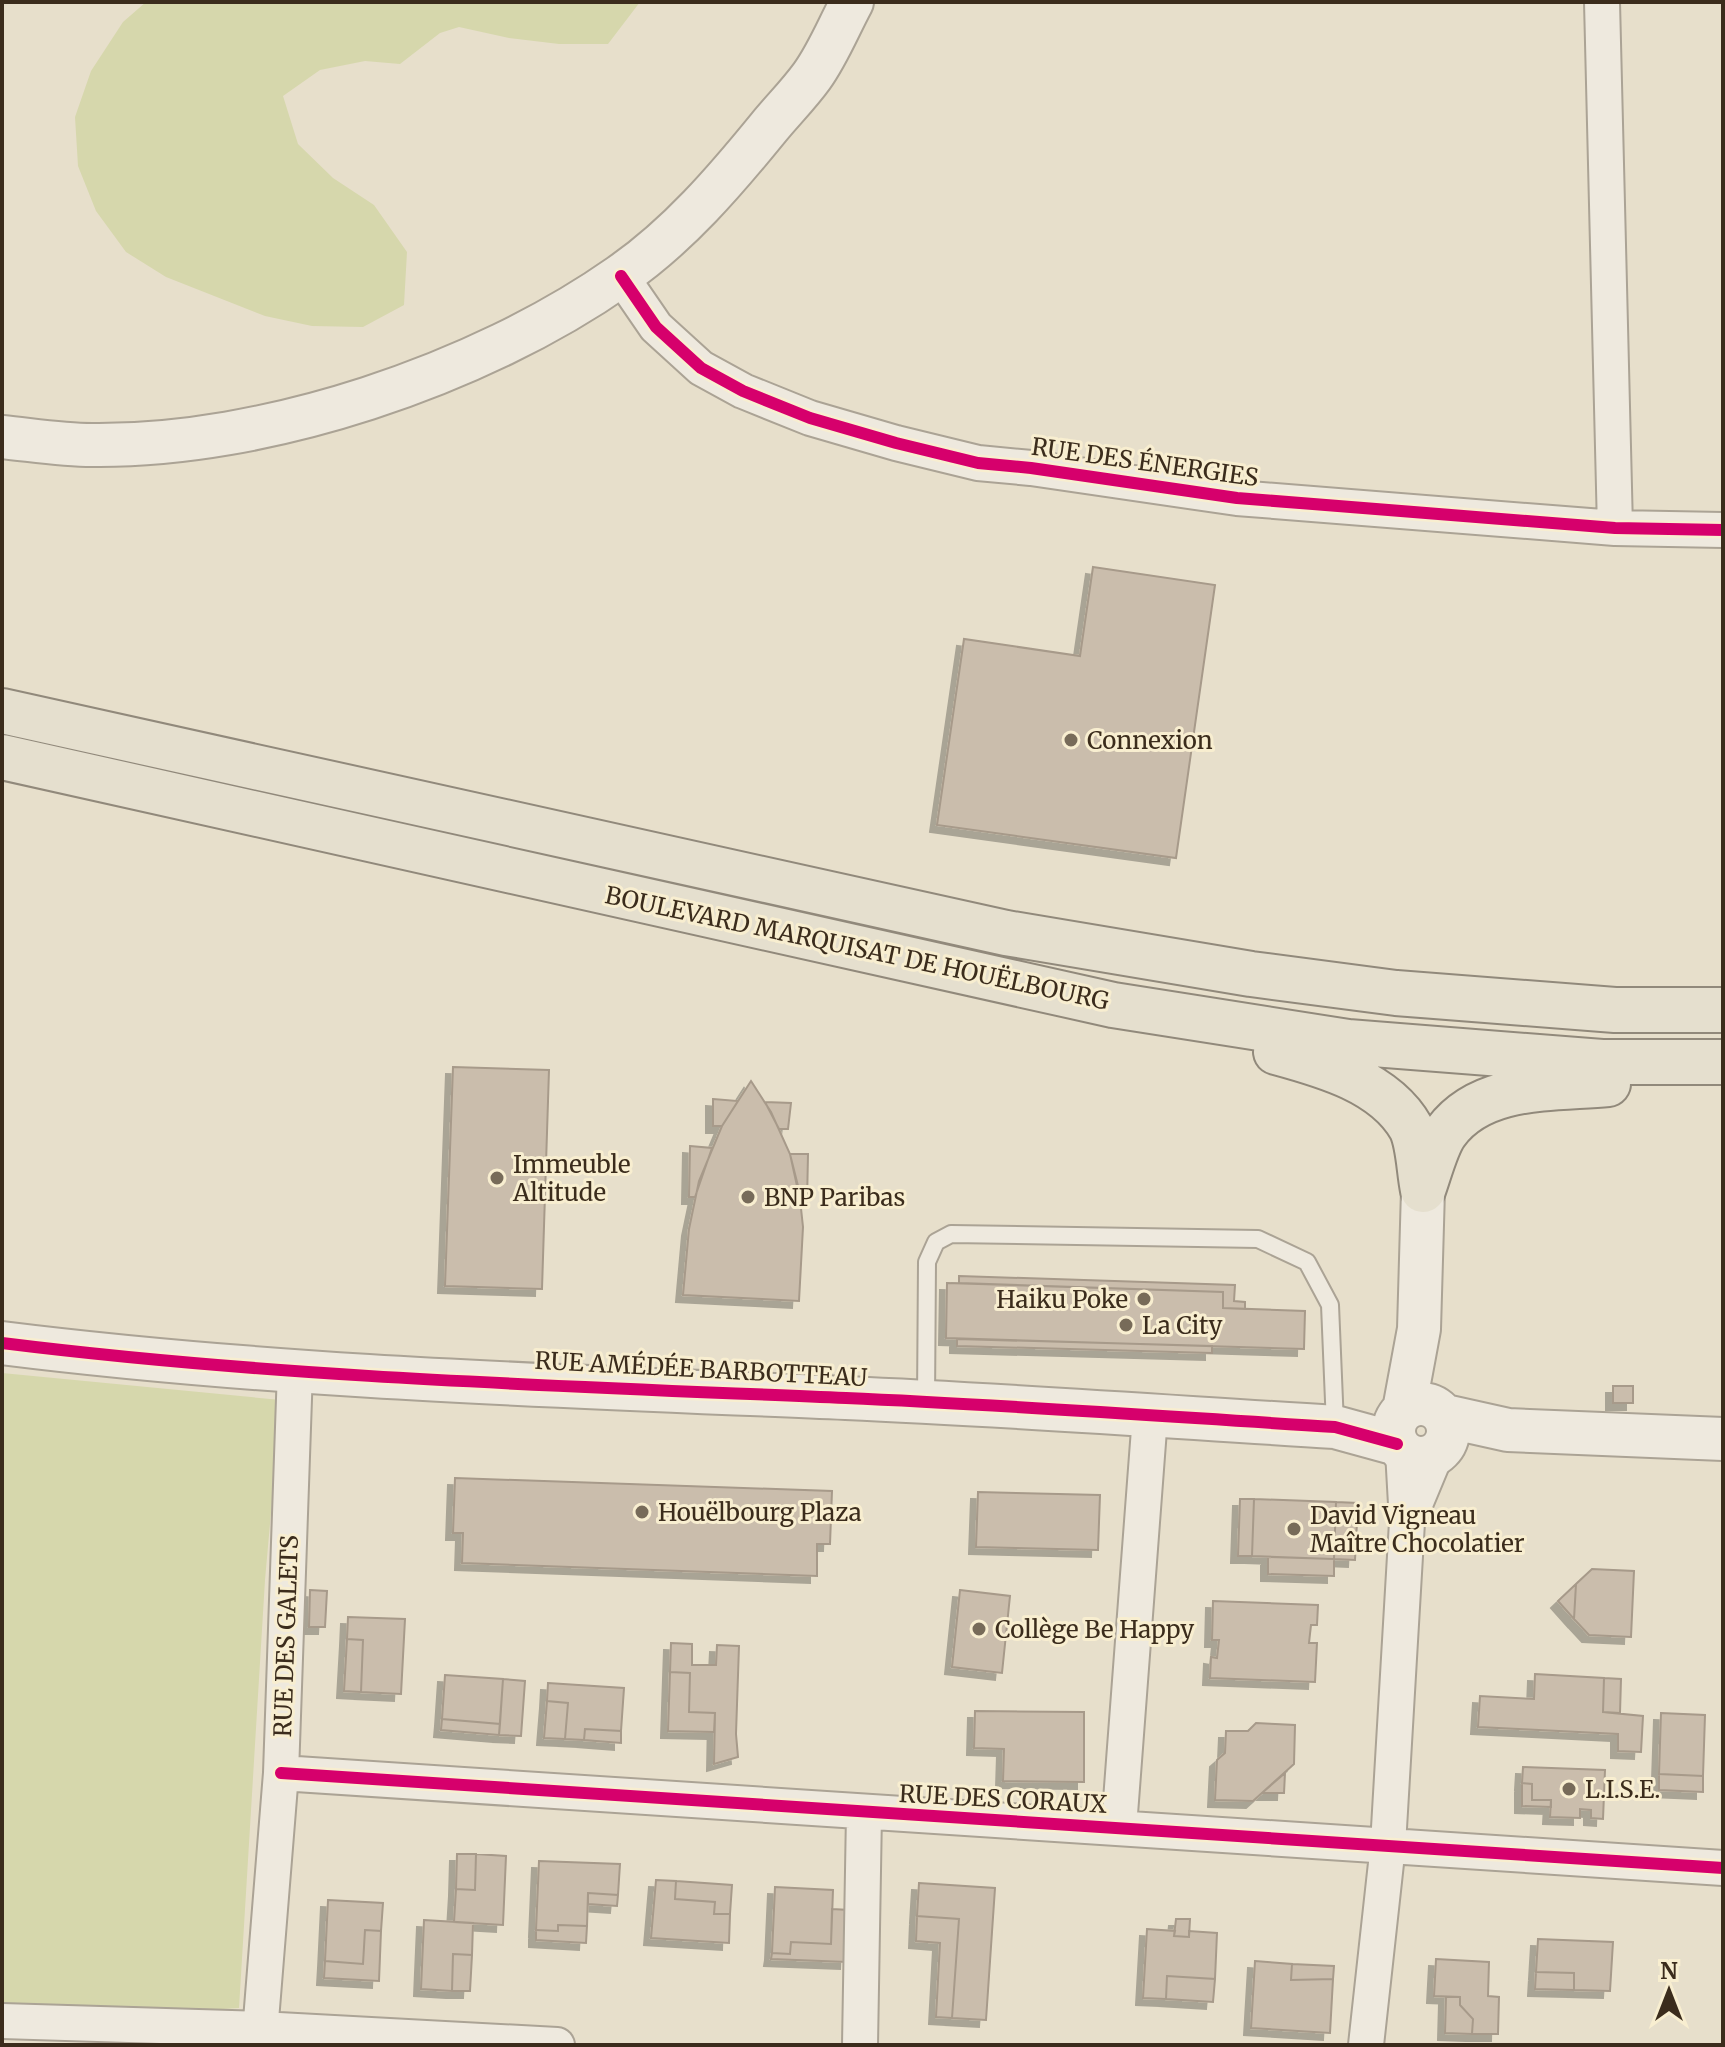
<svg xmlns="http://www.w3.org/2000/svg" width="1725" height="2047" viewBox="0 0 1725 2047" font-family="Merriweather,serif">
<defs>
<filter id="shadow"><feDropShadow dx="-7" dy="7" stdDeviation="0" flood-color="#0004"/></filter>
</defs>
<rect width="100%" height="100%" fill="#e7dfcb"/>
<path fill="#d6d7ac" d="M146,2H640L608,44H559L509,38L459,27L440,33L400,64L365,61L320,70L283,96L298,144L333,178L374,205L407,252L404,305L363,327L312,326L265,316L166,277L126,252L96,211L78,166L75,117L91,71L123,22Z
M2,1373L281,1400L265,1580L239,2008L2,2023Z"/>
<path fill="#cabdac" stroke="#a79a8a" stroke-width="2" filter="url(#shadow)" d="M1093,567L1215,585L1176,858L937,825L964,639L1080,656Z
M453,1067L549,1070L542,1289L445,1286Z
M751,1081L771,1112L790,1154L799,1190L803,1227L799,1301L683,1295L689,1229L699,1181L722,1126Z
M713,1099L738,1101L722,1126H713Z
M765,1102L791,1103L788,1129H779Z
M690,1146L712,1148L695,1197H689Z
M790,1154H808L807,1203L801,1204Z
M959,1276L1235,1285L1234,1301L1245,1302V1309L1223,1308V1292L959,1283Z
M947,1283L1223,1292V1308L1305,1311L1304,1349L946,1338Z
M957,1339L1212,1346V1353L957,1346Z
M1613,1386H1633V1403H1613Z
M455,1478L832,1491L830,1544H817V1576L462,1563L463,1533H453Z
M978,1492L1100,1495L1098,1550L976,1547Z
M1240,1499H1254L1252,1556H1238Z
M1254,1499L1336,1502L1334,1559L1252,1556Z
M1336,1502L1358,1503L1355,1560L1334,1559Z
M1268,1557L1334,1559V1576L1268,1574Z
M1592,1569L1634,1571L1631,1637L1589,1635L1574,1619L1576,1584Z
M1576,1584L1575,1602L1574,1619L1558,1601Z
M310,1590L327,1591L325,1627H309Z
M960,1590L1010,1596L1002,1673L952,1667Z
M1213,1601L1318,1605L1317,1625H1311L1309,1643H1317L1315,1682L1210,1678L1211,1657L1217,1658L1219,1640H1212Z
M348,1617L405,1619L401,1694L361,1692L363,1640L347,1639Z
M347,1639L363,1640L361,1692L344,1691Z
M671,1643L692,1644V1665H716L717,1645L739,1646L736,1734L738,1757L714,1764L715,1713L689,1712L690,1673L670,1672Z
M670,1672L690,1673L689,1712L715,1713L714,1732L668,1731Z
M1535,1674L1604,1678L1603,1712L1643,1716L1641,1752L1618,1751V1734L1478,1727L1480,1696L1534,1699Z
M445,1675L503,1679L500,1724L442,1719Z
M1604,1678L1621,1679L1620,1713L1603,1712Z
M503,1679L525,1681L521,1736L499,1735Z
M548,1683L624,1688L621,1731L585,1729L584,1740L565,1739L568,1703L547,1701Z
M547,1701L568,1703L565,1739L544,1738Z
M975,1711L1084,1712V1782L1003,1781L1004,1749L974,1748Z
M1661,1713L1705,1715L1703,1776L1659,1774Z
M442,1719L500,1724L499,1735L441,1730Z
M1256,1723L1295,1725L1294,1764L1253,1801L1215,1800L1217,1760L1225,1753L1226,1731H1248Z
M585,1729L621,1731V1743L584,1740Z
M1523,1767L1605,1770L1603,1819L1591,1818V1810L1580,1809V1818L1550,1817L1551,1800H1532V1784L1522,1783Z
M1285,1773L1284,1793H1262Z
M1659,1774L1703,1776V1792L1659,1790Z
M1522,1783L1532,1784V1800H1551V1807L1522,1806Z
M457,1854H476L475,1890L456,1889Z
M476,1854L506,1856L503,1925L454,1922L456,1889L475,1890Z
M539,1861L620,1864L618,1895L588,1893L587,1926L558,1925V1931L536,1930Z
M656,1880L676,1881L675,1899L715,1902L714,1914H730L729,1943L651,1938Z
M676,1881L732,1885L730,1914H714L715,1902L675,1899Z
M919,1883L995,1888L986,2020L952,2018L959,1919L917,1916Z
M775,1887L833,1890L831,1944L791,1942L790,1954L772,1953Z
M588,1893L618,1895L617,1906L588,1904Z
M328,1900L383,1903L381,1931L365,1930L363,1964L325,1961Z
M832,1909L849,1910L847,1962L771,1959L772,1953L790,1954L791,1942L831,1944Z
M917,1916L959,1919L952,2018L936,2017L940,1943L916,1941Z
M1176,1919H1190L1189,1937L1174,1936Z
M424,1920L473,1923L472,1955L453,1954L452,1991L421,1989Z
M558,1925L587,1926L586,1943L536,1940V1930L558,1931Z
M1147,1929L1175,1931L1174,1936L1189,1937V1931L1217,1933L1215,1979L1167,1976L1166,1999L1143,1998Z
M365,1930L381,1931L379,1981L324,1978L325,1961L363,1964Z
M1538,1939L1613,1942L1610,1991L1574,1990V1973L1536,1972Z
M453,1954L472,1955L470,1991H452Z
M1436,1959L1489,1962L1488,1996L1499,1997L1498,2034H1472L1473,2019L1460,2005V1997L1434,1996Z
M1255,1961L1292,1964L1291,1980L1333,1979L1330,2033L1251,2028Z
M1292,1964L1334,1966L1333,1979L1291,1980Z
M1536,1972L1574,1973V1990L1535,1989Z
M1167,1976L1215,1979L1213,2002L1166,1999Z
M1446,1997H1460V2005L1473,2019L1472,2034L1445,2033Z"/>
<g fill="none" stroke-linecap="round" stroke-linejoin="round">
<g stroke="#aba395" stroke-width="20">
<path id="service" d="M926,1402L927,1262L936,1242L951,1234L1258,1239L1307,1262L1330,1305L1335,1425"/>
</g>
<g stroke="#aba395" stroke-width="38">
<path id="minor" d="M1602,2L1615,528
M621,276L656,327L701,368L743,391L810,418L896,443L978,463L1031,468L1237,498L1615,528L1723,530
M1411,1514L1436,1454
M281,1773L1723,1868
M1119,1827L1150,1416
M2,2021L260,2029L557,2045
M259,2045L281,1773L295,1370
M860,2045L864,1813
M1366,2045L1388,1845L1407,1522L1403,1451"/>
</g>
<g stroke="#aba395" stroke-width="46">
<path id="tertiary" d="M2,437C32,440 62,445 92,445C265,447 479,375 620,276C678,236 725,181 769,127C783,110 799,94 812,76C828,54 839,26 852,2
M2,1343C282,1378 565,1386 846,1398C1009,1405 1172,1417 1335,1427L1397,1444
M1394 1431a27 27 0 1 1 54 0a27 27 0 1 1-54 0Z
M1404,1410L1419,1329L1423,1190
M1445,1416L1508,1430L1723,1439"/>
</g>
<g stroke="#91897b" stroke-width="48">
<path id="primary" d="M2,711L1006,933L1251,974L1396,993L1615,1010H1723
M2,757L1113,1005L1348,1042L1602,1062H1723
M1276,1052C1324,1065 1385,1082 1411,1128C1419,1144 1419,1171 1423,1190
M1423,1190C1429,1174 1436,1145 1446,1132C1482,1083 1554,1089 1608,1084"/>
</g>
<use href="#service" stroke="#eee9de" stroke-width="16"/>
<use href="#minor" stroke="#eee9de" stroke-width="34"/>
<use href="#tertiary" stroke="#eee9de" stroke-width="42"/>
<use href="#primary" stroke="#e5dfce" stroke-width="44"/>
<g stroke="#f8eed0" stroke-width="17">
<path id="cycleway" d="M621,276L656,327L701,368L743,391L810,418L896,443L978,463L1031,468L1237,498L1615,528L1723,530
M2,1343C282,1378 565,1386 846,1398C1009,1405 1172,1417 1335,1427L1397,1444
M281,1773L1723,1868"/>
</g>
<use href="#cycleway" stroke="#d6006c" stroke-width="12"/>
</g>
<g fill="#776b59" stroke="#f8eed0" stroke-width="3">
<circle cx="1071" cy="740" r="8"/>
<circle cx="497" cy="1178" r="8"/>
<circle cx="748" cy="1197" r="8"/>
<circle cx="1144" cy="1299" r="8"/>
<circle cx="1126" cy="1325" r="8"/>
<circle cx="642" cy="1512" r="8"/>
<circle cx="1294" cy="1529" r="8"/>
<circle cx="979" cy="1629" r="8"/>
<circle cx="1569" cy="1789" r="8"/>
</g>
<g text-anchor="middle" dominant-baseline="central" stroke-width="6" stroke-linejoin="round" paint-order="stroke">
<g font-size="24" fill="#3b2c1c" stroke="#f8eed0">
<text transform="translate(1145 462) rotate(8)">RUE DES ÉNERGIES</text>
<text transform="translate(857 948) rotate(12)">BOULEVARD MARQUISAT DE HOUËLBOURG</text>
<text transform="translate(701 1369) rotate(3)">RUE AMÉDÉE BARBOTTEAU</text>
<text transform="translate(286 1636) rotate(-88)">RUE DES GALETS</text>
<text transform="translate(1003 1799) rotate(3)">RUE DES CORAUX</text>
</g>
<g font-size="24" fill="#3b2c1c" stroke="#f8eed0" text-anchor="start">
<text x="1087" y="740">Connexion</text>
<text x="513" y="1164">Immeuble<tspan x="513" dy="28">Altitude</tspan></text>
<text x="764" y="1197">BNP Paribas</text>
<text x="1128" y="1299" text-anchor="end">Haiku Poke</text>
<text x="1142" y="1325">La City</text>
<text x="658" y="1512">Houëlbourg Plaza</text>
<text x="1310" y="1515">David Vigneau<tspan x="1310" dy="28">Maître Chocolatier</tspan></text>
<text x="995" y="1629">Collège Be Happy</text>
<text x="1585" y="1789">L.I.S.E.</text>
</g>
</g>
<rect width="1725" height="2047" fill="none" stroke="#3b2c1c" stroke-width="8"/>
<g transform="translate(1669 1991)" stroke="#f8eed0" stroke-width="6" paint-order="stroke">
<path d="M0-6L14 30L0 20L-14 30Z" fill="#3b2c1c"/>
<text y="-12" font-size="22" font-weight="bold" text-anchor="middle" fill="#3b2c1c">N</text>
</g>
</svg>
